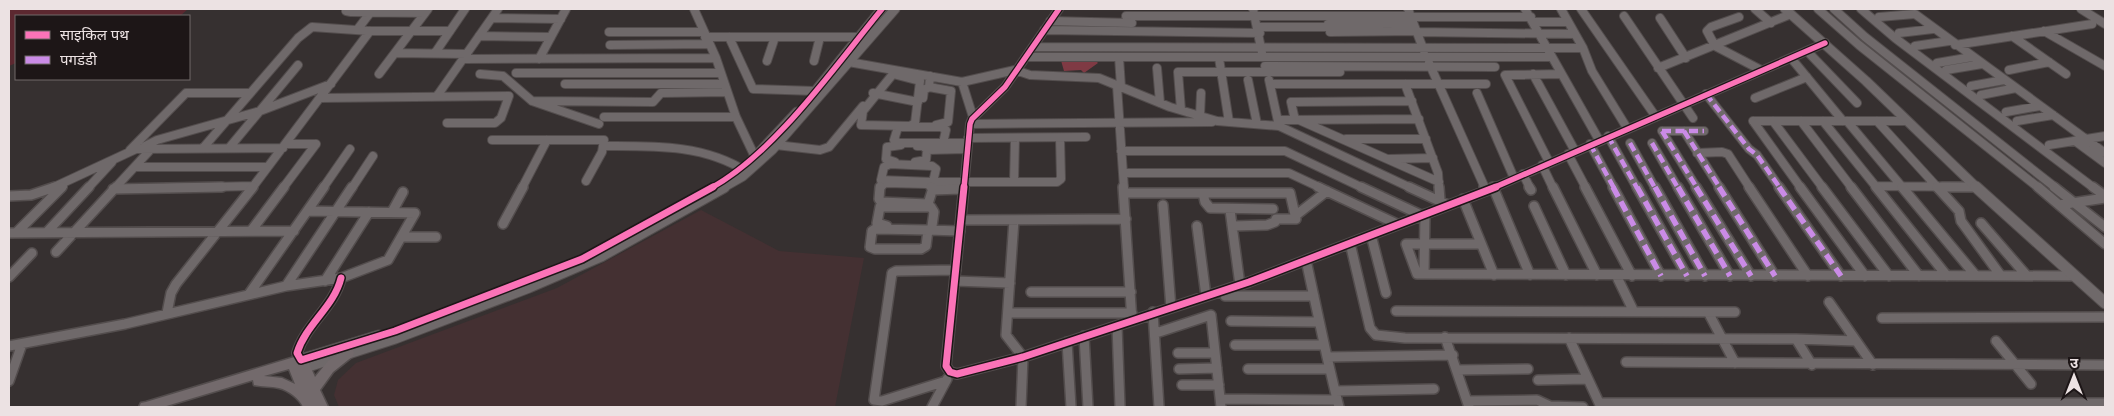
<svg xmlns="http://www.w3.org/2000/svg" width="2114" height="416" viewBox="0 0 2114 416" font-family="'Nunito Sans','Noto Sans Devanagari',sans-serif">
<rect width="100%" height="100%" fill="#363030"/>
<path fill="#443032" d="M701,210L779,251L864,258L835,407H339L334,395L338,380L356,363L557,288Z"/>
<path fill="#5c2830" d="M9,9H188L180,16H16V63L9,66Z"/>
<path fill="#7f3a44" d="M1060,57L1082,62L1096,61L1098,63L1084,73L1081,70L1064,71Z"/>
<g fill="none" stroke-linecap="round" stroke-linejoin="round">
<g stroke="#534d4d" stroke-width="10">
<path id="minor-far1" d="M347,9L346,11L351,12L425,13
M694,9L716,58L736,117L755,157
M1253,9L1262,53
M1408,9L1424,51
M1525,9L1599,140
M1561,9L1583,48L1592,71L1627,128
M1581,9L1656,117
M1755,9L1771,23
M1818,9L1859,45L2039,188
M1834,9L1865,37L2056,188
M1861,9L1895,38L2094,188
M2081,9L2105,24
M1126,16H1411
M1624,16L1693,118
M1411,17H1531
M1739,17L1711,27L1707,31L1715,46L1761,70
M1879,17L1915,14L2105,153
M492,18L561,19
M1660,18L1686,58
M1050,21L1132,23
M1533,22H1568
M1328,24L1413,23
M1258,27H1329
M357,30L370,13
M1044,30L1260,33
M2044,31L2105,66
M609,32H704
M1330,32L1417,31
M1417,32L1575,34
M1899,33L1933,29
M479,36L551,37
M2012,36L2066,74
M705,37H858
M729,37L753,89L815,91
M610,45L708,44
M1955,45L2092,24
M1915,46L1949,41
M1035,47L1583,48
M1807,51L1857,103
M395,53L467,54
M435,53L465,9
M1028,57H1551
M1119,57L1121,87
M1219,58L1229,122
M1791,58L1843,121
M463,59L716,58
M539,59L566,9
M767,61L775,37
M814,61L820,37
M843,61L962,82L1015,70L1030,75L1099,78L1170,107L1217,121L1279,126L1411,188
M1429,63L1485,188
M1937,63L1972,57
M1265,66L1495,67
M1157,68L1160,103
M1658,68L1791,14
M1946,70L1982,64
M2009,70L2049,62
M516,73H719
M379,74L428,9
M480,74L503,76L532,101L599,124
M893,74L920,81L915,123L910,126L861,125L863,111Z
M1533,74L1575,151
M1248,80L1257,124
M1269,80L1279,126
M962,82L973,117
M565,84H723
M1270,84H1486
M1405,84L1438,173L1439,188
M1117,86L1124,188
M1971,86L2004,80
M929,87L951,91L948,122L936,125
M873,93L918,102
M1477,93L1514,178
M1706,94L1749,149L1757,155L1780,188
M1981,95L2016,88
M437,96L498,9
M321,98L509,96L501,118L495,123H447
M923,98L924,90L929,87L930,76
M1755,98L1807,77
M532,101L653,102L661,93L727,92
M1181,110L1178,72H1340
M2006,112L2040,106
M1200,116L1201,93
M604,117H736
M1278,120L1419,119
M1295,120L1291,102L1412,101
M1299,120L1439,182
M1753,121L1801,188
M1753,121H1907
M1773,121L1823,188
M1801,121L1852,188
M1823,121L1877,188
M1847,121L1903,188
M1877,121L1938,188
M2017,121L2053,115
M970,124L1212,122
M898,127H941L946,130L943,143H899L894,140Z
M1662,131L1697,188
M1662,131H1704
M1684,131L1720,188
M1608,136L1637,188
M968,138L1086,137
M1346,139H1426
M492,140H604L602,152L586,181
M2075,141L2105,163
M943,143H968
M1630,143L1655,188
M1652,143L1678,188
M286,144H316
M1590,144L1614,188
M776,145L820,150L829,147L863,106
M2049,145L2105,136
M145,146L157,140L260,111L331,84
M603,146C653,146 704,144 747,172
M917,146H923L927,150L967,149
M203,148L298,38L312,27L370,31H450
M229,148L298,65
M130,150L186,93H250
M1121,151H1285L1363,188
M1697,153L1722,152L1728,154L1750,188
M1568,154L1586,188
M1388,159L1433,158
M895,162L886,159L887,147L901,145
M915,162L926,160L927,150
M1549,162L1505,75L1561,74
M890,164L932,166L936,169L933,182L881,180L884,167Z
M1542,165L1553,188
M135,167H267
M1123,173H1289L1321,188
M1523,174L1530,188
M933,182H1057L1061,179L1060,138
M1014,182L1015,138
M1875,186L1975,187
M52,188L136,149L283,148
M61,188L63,186
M88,188L112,162
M115,188L152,148
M164,188L253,186
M252,188L370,31
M283,188L316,144
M323,188L350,149
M352,188L373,156
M522,188L547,140
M880,188L885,183L927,184L933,188
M964,188L970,124L972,119L1005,87L1059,9
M1493,188L1825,43"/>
</g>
<g stroke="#534d4d" stroke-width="12">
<path id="minor" d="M880,187L879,199L881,202L928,204L933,188L931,187
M964,187L946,366L950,372L957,374L1023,357L1249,282L1496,187
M1123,187L1132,321
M1318,187L1397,224
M1361,187L1421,215
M1409,187L1448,205
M1439,187L1440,200
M1484,187L1486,191
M1493,187L1530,275
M1529,187L1531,190
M1553,187L1597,275
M1585,187L1632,276
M1613,187L1661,276
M1637,187L1687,276
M1655,187L1705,276
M1678,187L1730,276
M1696,187L1751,276
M1719,187L1775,276
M1749,187L1808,276
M1779,187L1841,276
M1800,187L1865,276
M1822,187L1889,276
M1851,187L1919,276
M1876,187L1947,276
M1902,187L1976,276
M1937,187L1959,211L1961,221L2001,276
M1942,187H1975
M2038,187L2105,244
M2054,187L2105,227
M2093,187L2105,196
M113,189L222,187
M933,190L961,189
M1124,193H1290L1296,219H1276L1275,222L1267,225L1233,226
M1203,193L1205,202L1210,208L1273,209
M9,196L31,195L55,187
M1463,199L1494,275
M1163,205L1171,308
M2059,205L2105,198
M1534,206L1566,275
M1230,210L1240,285
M392,212L403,192
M1295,216L1327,191
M961,220L1126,219
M1014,220L1006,335L1023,357L1021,407
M1981,223L2027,276
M503,224L523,187
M887,226L877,223L880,207H931L934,212L932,226
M1197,226L1206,296
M875,229L928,230L926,246L921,249H875L870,247L872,231Z
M928,230L960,231
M251,231L284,187
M17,232L62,187
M47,232L89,187
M9,233L294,231
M1371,235L1386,293
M403,237H436
M1350,243L1370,328L1376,335L1405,338L1796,339L1812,365
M1481,244H1406L1417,274L2074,276
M56,252L116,187
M1306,260L1327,357
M1424,274L1425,214
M1616,275L1634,312
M9,277L32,253
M325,281L369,212
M955,281L1010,283
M286,286L352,187
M1225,290V296H1314
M1031,292H1131
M249,294L324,187
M1829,302L1873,365
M1396,311L1735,312
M1153,312L1159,407
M1708,312L1735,363
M167,313L171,293L176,284L253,187
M1008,313H1132
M1882,318L2105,317
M1231,321L1319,322
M1117,326L1120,407
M1156,333L1211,315L1221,407
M1084,336L1088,407
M1445,337L1469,407
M1569,338L1601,407
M1796,339L1856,341
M1996,341L2031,384
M1067,342L1071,407
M1235,345H1324
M9,346L125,324L286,286L341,278L388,260L415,213L308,211
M1178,353H1215
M301,360L297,353C306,324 334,307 341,278
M1626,362L2105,365
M1179,369L1217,368
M1248,369H1329
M1457,370L1528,369
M1538,380L1586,379
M9,381L22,344
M946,381L882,401L874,400L892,273L896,271L956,270
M1182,385H1219
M1335,391L1327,357L1453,355
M1221,399L1336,400
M1467,401L1537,400L1550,406L1583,407
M1599,403H2105
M932,407L947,379
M1339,407L1335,391L1434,389"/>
</g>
<g stroke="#534d4d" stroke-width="11">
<path id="tertiary-far1" d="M1785,9L1866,81L1977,188
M813,94L882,9
M752,160L797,112
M722,188L743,176L772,150L895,9"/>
</g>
<g stroke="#534d4d" stroke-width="13">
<path id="tertiary" d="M1976,187L2105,303
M301,360L379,336
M305,367L395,338L529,287L601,256L724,187"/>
</g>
<g stroke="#534d4d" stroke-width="3">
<path id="secondary" d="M348,348L353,350L354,353L353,356L333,372L320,390L328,407H303C300,399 288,390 279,388C271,386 262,387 254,385L253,380L163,407H139L141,403L146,402L301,355L306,357L315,377L328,361ZM289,369L295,384L282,378L264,376Z"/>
</g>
<use href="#minor-far1" stroke="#6f696a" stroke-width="8"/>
<use href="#minor" stroke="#6f696a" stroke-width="9"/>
<use href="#tertiary-far1" stroke="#6f696a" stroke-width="9"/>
<use href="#tertiary" stroke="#6f696a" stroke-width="11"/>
<use href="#secondary" fill="#736a6c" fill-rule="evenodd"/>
<path stroke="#ca8be6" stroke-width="4.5" stroke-dasharray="9 4.5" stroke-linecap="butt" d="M1706,94L1749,149L1757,155L1780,188
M1662,131L1697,188
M1662,131H1704
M1684,131L1720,188
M1608,136L1637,188
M1630,143L1655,188
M1652,143L1678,188
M1590,144L1614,188"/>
<path stroke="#ca8be6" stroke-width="5.5" stroke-dasharray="11 5.5" stroke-linecap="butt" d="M1613,187L1661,276
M1637,187L1687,276
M1655,187L1705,276
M1678,187L1730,276
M1696,187L1751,276
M1719,187L1775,276
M1779,187L1841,276"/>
<g stroke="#1d1617" stroke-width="8">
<path id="cycleway-far1" d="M711,188C775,153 835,66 882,9
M964,188L970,124L972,119L1005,87L1059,9
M1493,188L1825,43"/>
</g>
<g stroke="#1d1617" stroke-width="10">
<path id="cycleway" d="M964,187L946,366L950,372L957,374L1023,357L1249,282L1496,187
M341,278C334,307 306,324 297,353L301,360L395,331L582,259L713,187"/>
</g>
<use href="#cycleway-far1" stroke="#fb73b8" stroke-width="5.5"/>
<use href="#cycleway" stroke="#fb73b8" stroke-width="7"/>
</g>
<rect width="2114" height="416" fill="none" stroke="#ece2e3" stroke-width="20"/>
<rect x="15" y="15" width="175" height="65" fill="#1d1617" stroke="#706869"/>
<rect x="25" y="31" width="25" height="8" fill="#fb73b8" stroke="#706869"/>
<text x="60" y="40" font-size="15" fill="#ece2e3">साइकिल पथ</text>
<rect x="25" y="56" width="25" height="8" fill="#ca8be6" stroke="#706869"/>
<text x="60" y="65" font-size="15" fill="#ece2e3">पगडंडी</text>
<g transform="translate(2074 376)" stroke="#1d1617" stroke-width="4" paint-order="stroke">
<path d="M0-4L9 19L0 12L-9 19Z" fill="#ece2e3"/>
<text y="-8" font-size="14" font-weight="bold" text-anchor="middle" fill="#ece2e3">उ</text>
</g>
</svg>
